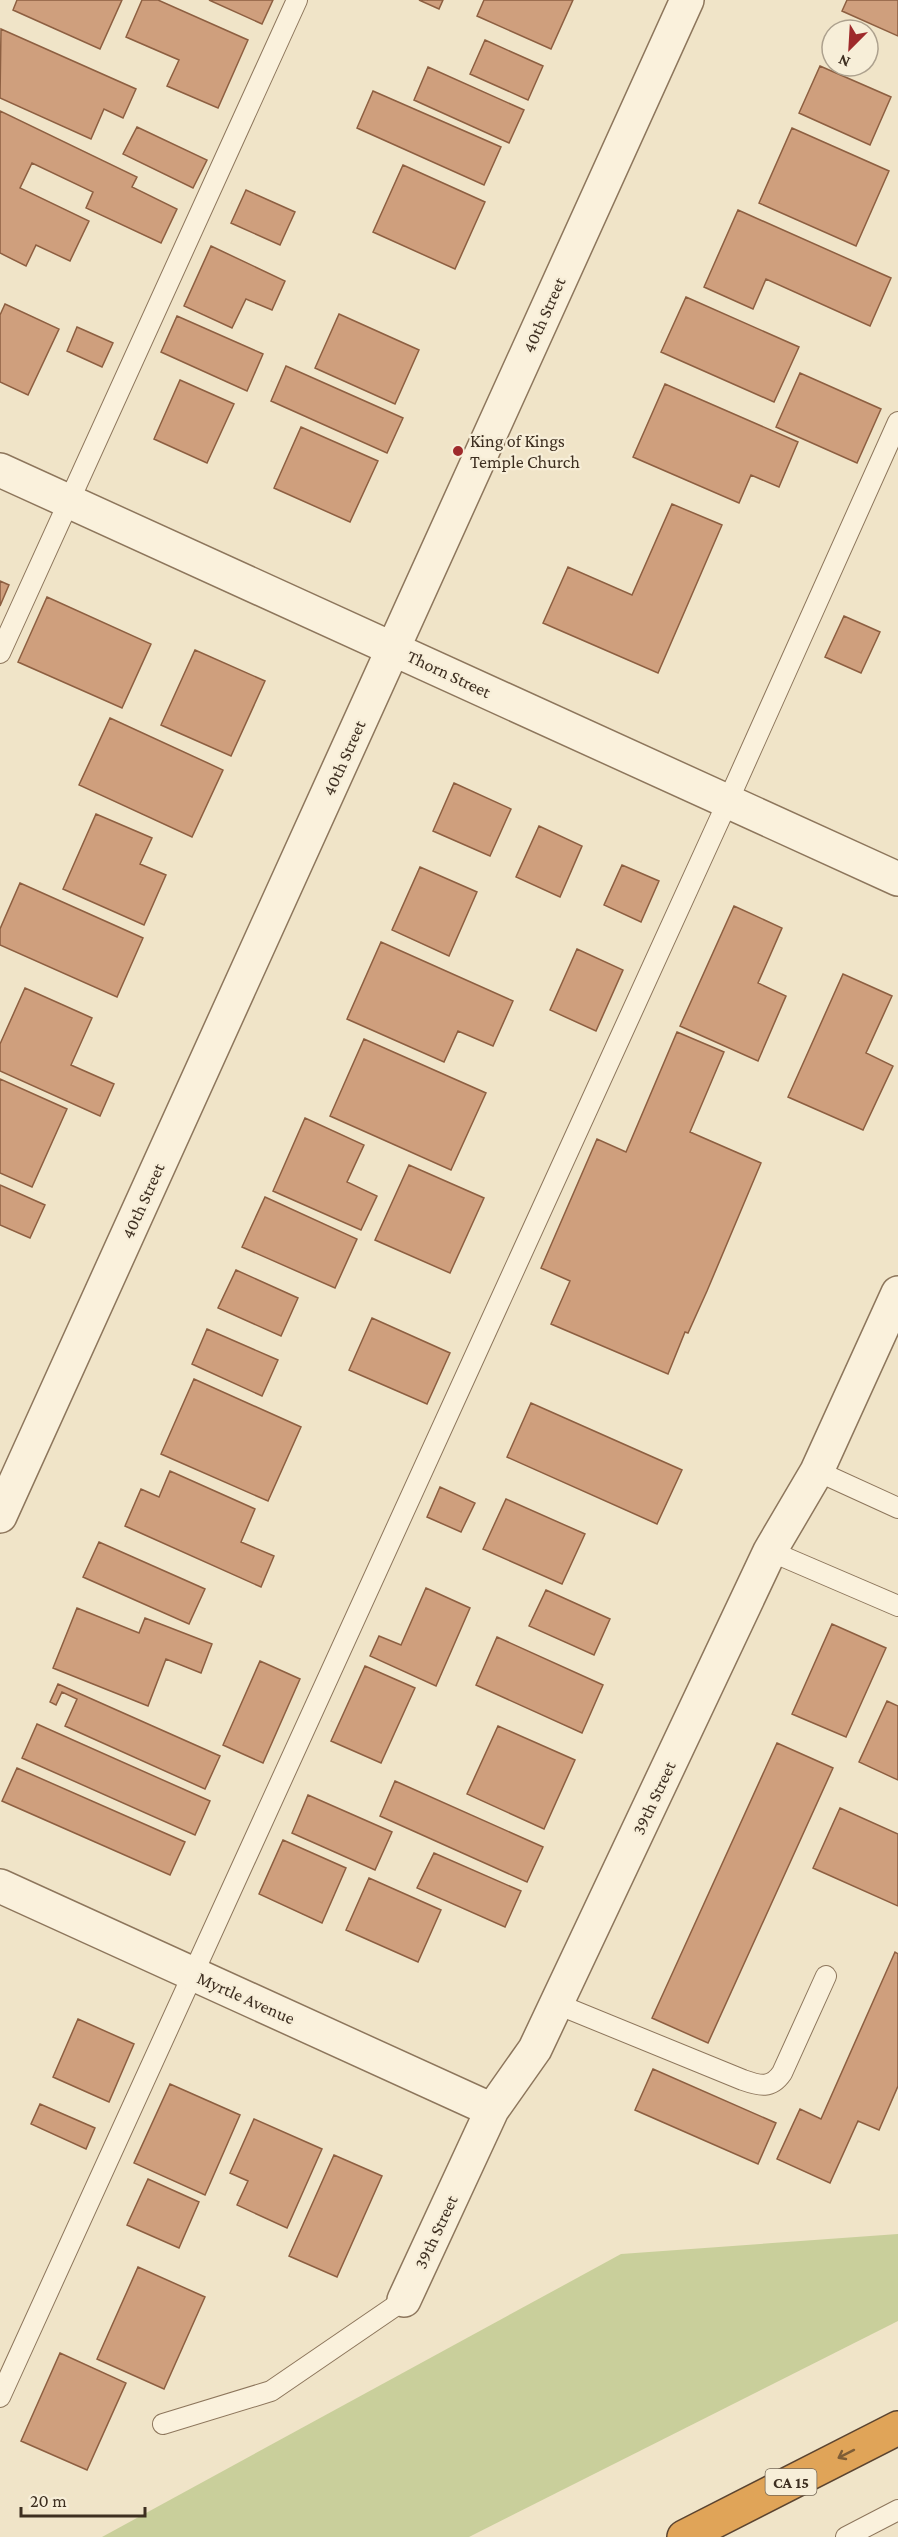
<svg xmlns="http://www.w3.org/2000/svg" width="898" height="2537" viewBox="0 0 898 2537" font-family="'Crimson Pro',serif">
<rect width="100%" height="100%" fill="#f0e4c8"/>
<path fill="#c9cf9b" d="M898,2234V2321L469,2537H102L621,2254Z"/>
<path fill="#cf9f7d" stroke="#8d5f41" stroke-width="1.5" d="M17,0H122L100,49L13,10Z
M142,0H158L248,40L218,108L167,86L179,60L126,37Z
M209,0H273L262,24Z
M419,0H443L439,9Z
M484,0H573L551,49L477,16Z
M847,0H898V36L842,11Z
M1,29L136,89L123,118L104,109L91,139L0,98Z
M485,40L543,66L528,100L470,74Z
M820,66L891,97L870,145L799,113Z
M428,67L524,110L509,143L414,100Z
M373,91L501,147L484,185L357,128Z
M0,111L137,177L132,187L177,209L161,243L86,208L93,192L32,163L20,188L89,221L70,261L36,245L26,266L0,253Z
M137,127L207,160L193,188L123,154Z
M792,128L889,171L856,246L759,203Z
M403,165L485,202L455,269L373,232Z
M246,190L295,212L280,245L231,223Z
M738,210L891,278L870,326L766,279L753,309L704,287Z
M211,246L285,281L272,310L246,299L232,328L184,306Z
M686,297L799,347L774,402L661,352Z
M5,304L59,329L28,395L0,382V315Z
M339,314L419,350L395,404L315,368Z
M177,316L263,354L247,391L161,352Z
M77,327L113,343L102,367L67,351Z
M286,366L403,418L387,453L271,401Z
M800,373L881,409L857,463L776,427Z
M180,380L234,404L207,463L154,439Z
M665,384L798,442L779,487L751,475L739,503L633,457Z
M301,427L378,461L350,522L274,488Z
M672,504L722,525L658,673L543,623L568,567L632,595Z
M0,581L9,585L0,606Z
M47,597L151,644L122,708L18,662Z
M844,616L880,632L861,673L825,657Z
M195,650L265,681L231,756L161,725Z
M110,718L223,770L192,837L79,785Z
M454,783L511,809L490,856L433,831Z
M96,814L152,838L140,864L166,875L144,925L63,889Z
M539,826L582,846L560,897L516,877Z
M622,865L659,881L641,922L604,905Z
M420,867L477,892L449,956L392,930Z
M20,883L143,938L117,997L0,945V929Z
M734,906L782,928L758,983L786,996L758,1061L680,1026Z
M381,942L513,1001L493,1046L458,1031L444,1062L347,1019Z
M577,949L623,970L596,1031L550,1010Z
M843,974L892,996L866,1053L893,1066L863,1130L788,1097Z
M25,988L92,1018L71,1065L114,1084L100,1116L0,1071V1044Z
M677,1032L724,1052L690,1132L761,1163L707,1291L688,1333L685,1332L668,1374L551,1324L570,1281L541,1268L597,1139L626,1152Z
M364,1039L486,1093L451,1170L330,1116Z
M0,1079L67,1109L32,1187L0,1173Z
M305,1118L364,1145L347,1182L377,1196L361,1230L273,1191Z
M409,1165L484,1198L450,1273L375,1240Z
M0,1185L45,1205L30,1238L0,1225Z
M265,1197L357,1239L335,1288L242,1247Z
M236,1270L298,1298L281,1336L218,1308Z
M372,1318L450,1353L427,1404L349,1370Z
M207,1329L278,1360L262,1396L192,1364Z
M194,1379L301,1427L268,1501L161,1454Z
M531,1403L682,1470L657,1524L507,1457Z
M170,1471L255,1509L241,1542L274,1556L261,1587L125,1526L141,1489L159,1497Z
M440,1487L475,1503L461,1532L427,1517Z
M506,1499L585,1534L562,1584L483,1549Z
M99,1542L205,1589L189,1624L83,1577Z
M426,1588L470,1608L436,1686L370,1656L379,1636L401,1645Z
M546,1590L610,1619L594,1655L529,1626Z
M77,1608L139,1633L145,1618L212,1644L201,1673L166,1659L148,1706L53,1668Z
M832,1624L886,1648L846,1737L792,1714Z
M497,1637L603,1685L582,1733L476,1685Z
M260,1661L300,1679L263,1763L223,1745Z
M365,1666L415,1688L381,1763L331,1741Z
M58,1684L220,1756L205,1789L65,1726L77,1699L62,1692L56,1705L50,1702Z
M887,1701L898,1706V1780L859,1762Z
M37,1724L210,1801L195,1835L22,1758Z
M498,1726L575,1760L544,1829L467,1794Z
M777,1743L833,1768L708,2043L652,2018Z
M17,1768L185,1842L170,1875L2,1801Z
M395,1781L543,1847L527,1882L380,1816Z
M308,1795L392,1832L375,1870L292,1833Z
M840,1808L898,1834V1906L813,1868Z
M283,1840L346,1868L322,1923L259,1894Z
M434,1853L521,1891L505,1927L417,1888Z
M369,1878L441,1910L418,1962L346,1930Z
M895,1952L898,1954V2086L879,2130L858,2121L830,2183L777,2159L800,2109L821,2119Z
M78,2019L134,2044L109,2102L53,2077Z
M653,2069L776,2123L758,2164L635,2110Z
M170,2084L240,2115L205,2195L134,2163Z
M40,2104L95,2128L86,2149L31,2124Z
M254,2119L322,2149L287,2228L237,2205L248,2181L230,2173Z
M334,2155L382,2176L337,2277L289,2256Z
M148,2179L199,2202L179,2248L127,2225Z
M138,2267L205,2297L164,2389L97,2359Z
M60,2353L126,2383L87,2470L21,2441Z"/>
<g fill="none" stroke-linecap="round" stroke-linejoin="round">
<g stroke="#8d765c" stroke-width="22">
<path id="lane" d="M0,653L297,0
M817,1471L898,1508
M770,1551L898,1606
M557,2004L743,2080C760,2086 771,2089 782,2073L826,1976
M0,2397L728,801L898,422
M163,2424L271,2391L404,2300
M846,2537L898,2510"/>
</g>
<g stroke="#8d765c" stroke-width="36">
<path id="street" d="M0,470L898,879
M0,1516L687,0
M0,1886L492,2110
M404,2300L492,2110L535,2049L770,1551L817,1471L898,1293"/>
</g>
<g stroke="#5b4430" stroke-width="36">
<path id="highway" d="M684,2537L898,2428"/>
</g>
<use href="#lane" stroke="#faf1dc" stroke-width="20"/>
<use href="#street" stroke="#faf1dc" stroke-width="33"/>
<use href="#highway" stroke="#e0a458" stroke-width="33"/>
</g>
<defs><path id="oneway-shaft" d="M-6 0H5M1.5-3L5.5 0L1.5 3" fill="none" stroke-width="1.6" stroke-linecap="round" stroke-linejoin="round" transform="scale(1.5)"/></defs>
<use stroke="#7e5d36" href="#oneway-shaft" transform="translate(846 2454) rotate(153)"/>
<circle fill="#9e2a2b" stroke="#f7eed8" stroke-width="2" cx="458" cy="451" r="6"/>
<g text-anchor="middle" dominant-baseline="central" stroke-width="4.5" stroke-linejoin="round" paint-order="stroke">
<rect fill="#f7eed8" stroke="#756857" stroke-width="1.5" x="765.5" y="2469" width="51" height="26" rx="4.5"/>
<g font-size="16" font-weight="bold" fill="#3d2e20">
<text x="791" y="2482">CA 15</text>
</g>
<g font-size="18" fill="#3d2e20" stroke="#f7eed8">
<text transform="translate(544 315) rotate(-66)">40th Street</text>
<text transform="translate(449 674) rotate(25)">Thorn Street</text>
<text transform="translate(344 758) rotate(-66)">40th Street</text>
<text transform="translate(143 1201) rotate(-66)">40th Street</text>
<text transform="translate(654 1798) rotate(-65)">39th Street</text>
<text transform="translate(246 1998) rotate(24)">Myrtle Avenue</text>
<text transform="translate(436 2232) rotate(-65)">39th Street</text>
</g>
<g font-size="18" fill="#3d2e20" stroke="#f7eed8" text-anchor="start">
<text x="470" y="441">King of Kings<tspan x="470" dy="21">Temple Church</tspan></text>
</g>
</g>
<g transform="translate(850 48) rotate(204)"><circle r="28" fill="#f7eed8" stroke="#ada18e" stroke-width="1.5"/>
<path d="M0-4.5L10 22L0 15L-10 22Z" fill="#9e2a2b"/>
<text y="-9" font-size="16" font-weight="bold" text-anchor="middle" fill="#3d2e20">N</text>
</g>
<path d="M21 2507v9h124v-9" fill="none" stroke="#3d2e20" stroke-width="3"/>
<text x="30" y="2507" font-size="18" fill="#3d2e20" stroke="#f7eed8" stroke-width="4.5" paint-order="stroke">20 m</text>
</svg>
